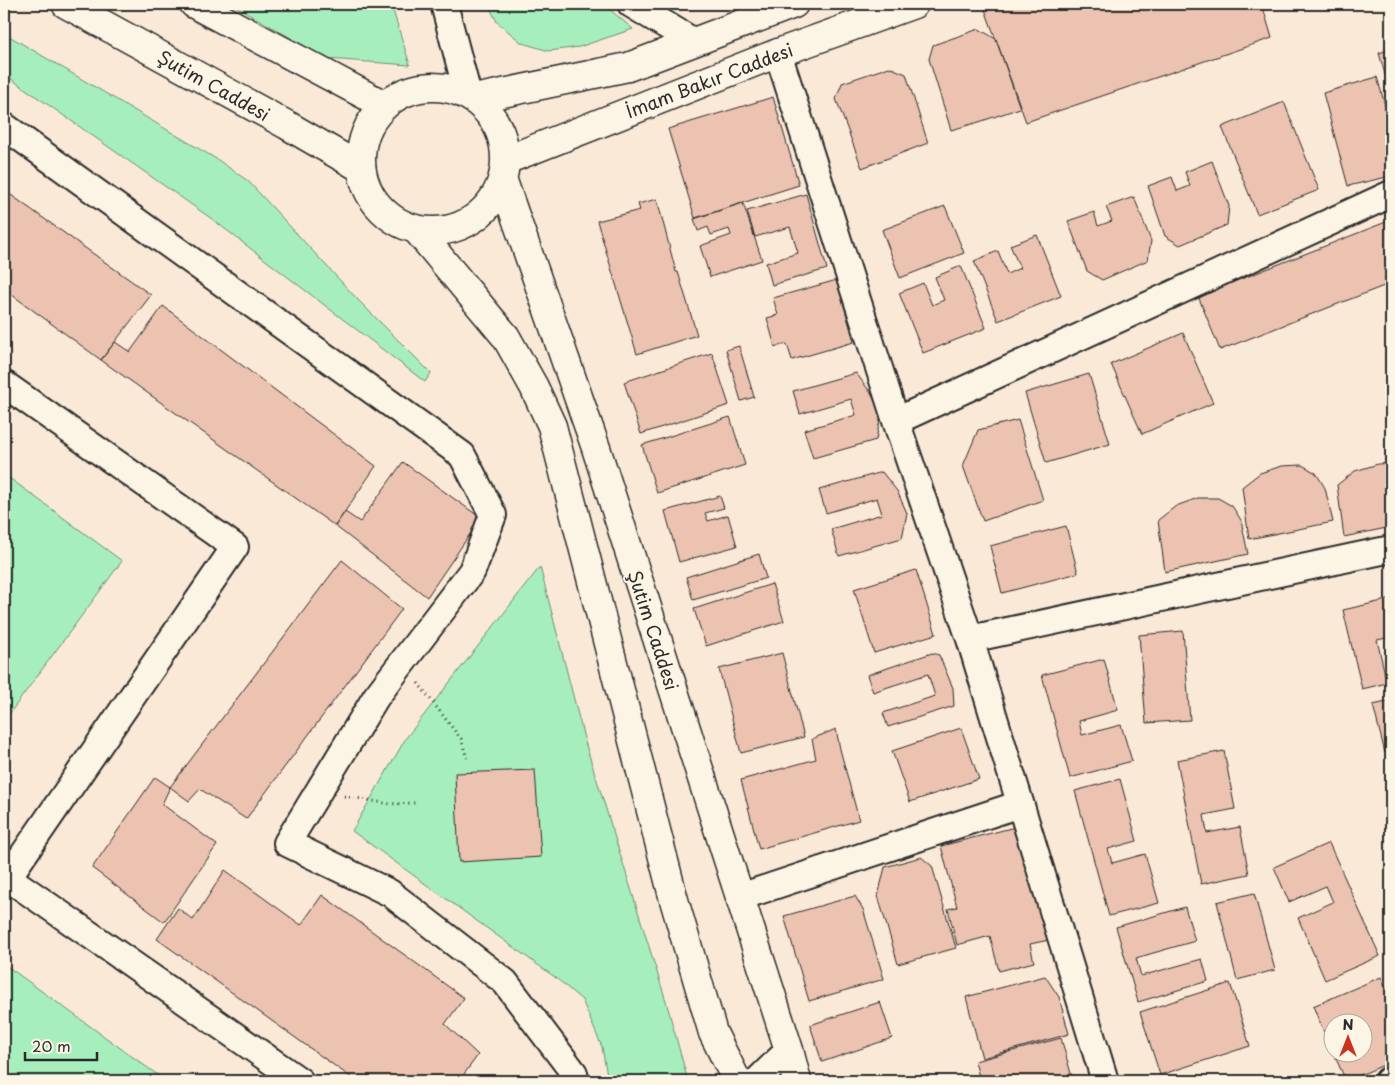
<svg xmlns="http://www.w3.org/2000/svg" width="1395" height="1085" viewBox="0 0 1395 1085" font-family="'Playpen Sans',sans-serif">
<rect width="100%" height="100%" fill="#fbe9d8"/>
<filter id="ink" filterUnits="userSpaceOnUse"><feTurbulence type="fractalNoise" baseFrequency=".02" numOctaves="2"/><feDisplacementMap in="SourceGraphic" scale="10" xChannelSelector="R" yChannelSelector="G"/><feConvolveMatrix kernelMatrix="1 2 1 2 8 2 1 2 1" color-interpolation-filters="sRGB"/></filter>
<g filter="url(#ink)">
<path fill="#a6efbd" stroke="#688d74" d="M232,4H391L410,65L327,59Z
M488,4H603L633,29L579,47L549,51L522,43L497,22Z
M4,33L218,160L248,181L359,301L431,373L425,382L212,219L4,74Z
M4,474L122,561L4,721Z
M540,567L585,742L666,1001L688,1081H608L602,1047L582,1000L556,978L352,831L406,738Z
M4,964L166,1081H4Z"/>
<path fill="#ecc3b0" stroke="#2b2b2b" d="M983,4H1262L1272,38L1026,122Z
M979,29L996,39L1020,108L979,122L951,130L929,59L933,45Z
M1391,49V96L1379,53Z
M889,67L906,74L928,143L862,168L836,99L842,83Z
M1377,77L1391,126V176L1348,186L1323,93Z
M773,97L799,185L695,218L668,129Z
M1284,102L1319,190L1257,214L1222,127Z
M1212,161L1229,206L1227,225L1180,245L1165,236L1148,186L1172,177L1177,191L1190,186L1185,172Z
M4,190L151,295L101,360L4,289Z
M806,194L827,269L772,285L766,263L798,253L790,227L755,237L747,211Z
M1134,197L1151,241L1148,260L1102,280L1087,271L1068,221L1094,212L1098,226L1112,221L1106,207Z
M657,199L676,272H678L697,335L637,354L597,221L640,210L638,204Z
M743,203L762,260L710,277L700,246L731,235L729,229L711,235L708,227L698,231L694,219Z
M945,206L964,253L900,278L882,230Z
M1391,220V286L1389,284L1220,350L1198,296Z
M1037,235L1061,296L998,321L974,261L998,251L1007,274L1020,268L1010,245Z
M961,266L986,328L923,353L899,293L923,283L932,305L944,300L935,277Z
M837,280L854,342L792,360L787,344L775,347L767,318L778,315L773,298Z
M163,306L376,466L335,526L101,360L115,342L130,352Z
M1183,333L1213,403L1142,434L1111,364Z
M739,346L754,397L741,401L726,350Z
M712,353L729,405L641,434L624,382Z
M856,373L871,393L881,415L876,440L813,458L804,430L856,415L851,399L800,414L793,391Z
M1089,374L1110,444L1046,463L1025,393Z
M730,417L745,465L657,493L642,445Z
M1018,420L1043,500L983,521L963,466L978,430Z
M403,462L481,518L427,597L335,526L345,512L360,522Z
M1391,463V527L1344,537L1337,485L1355,471L1378,464Z
M1302,465L1316,473L1325,488L1333,522L1249,539L1242,487L1260,473L1282,466Z
M882,472L897,491L907,513L902,538L839,556L831,529L882,514L877,498L826,513L819,490Z
M720,496L724,508L705,513L708,521L728,515L737,546L679,562L665,511Z
M1198,498H1218L1232,506L1241,520L1248,554L1165,572L1158,520L1176,506Z
M1066,526L1078,573L1002,593L990,546Z
M759,554L766,578L693,600L686,577Z
M342,560L402,609L246,819L200,789L189,801L170,787Z
M916,570L936,634L874,653L854,589Z
M772,584L784,621L706,646L694,609Z
M1391,599V637L1377,640L1387,683L1362,689L1343,610Z
M1183,631L1190,720L1146,723L1139,635Z
M782,653L804,737L741,753L719,669Z
M932,653L939,655L953,688L954,706L888,727L883,713L935,696L928,674L873,692L867,675Z
M1104,659L1118,710L1079,721L1082,735L1121,725L1132,761L1070,778L1042,675Z
M1391,701V751L1385,753L1373,705Z
M961,728L979,779L910,802L892,751Z
M836,729L840,749L859,820L759,849L741,780L816,759L812,739Z
M1224,751L1235,809L1204,815L1207,833L1240,827L1249,874L1201,884L1177,760Z
M535,770L541,857L459,862L455,773Z
M155,777L170,787L162,804L217,845L164,922L92,868Z
M1120,779L1137,841L1108,849L1112,863L1145,854L1159,903L1109,916L1075,791Z
M1019,826L1049,940L1030,944L1034,962L999,971L990,936L957,945L948,909L957,907L941,846Z
M1329,843L1380,956L1325,980L1298,918L1333,902L1326,886L1289,902L1274,867Z
M921,857L932,866L956,948L898,964L878,896L885,867Z
M225,870L301,925L322,895L464,998L445,1024L478,1055L459,1081H356L157,939L178,908L193,920Z
M1254,893L1275,970L1237,980L1217,902Z
M855,896L863,909L884,979L809,1001L784,916Z
M1185,907L1195,941L1136,958L1141,976L1202,959L1208,981L1138,1002L1116,927Z
M1045,976L1059,997L1069,1034L982,1058L966,997Z
M1381,977L1391,1001V1062L1346,1081L1333,1052H1362V1022H1332V1051L1313,1006Z
M1230,983L1250,1046L1160,1075L1140,1012Z
M880,1002L892,1038L822,1062L810,1025Z
M1061,1038L1073,1081H980L975,1061Z"/>
<g fill="none" stroke-linecap="round" stroke-linejoin="round">
<g stroke="#2b2b2b" stroke-width="30">
<path id="minor" d="M444,4L468,95
M631,4L694,42
M778,53L896,421L970,639L1105,1081
M4,126L462,455L493,515L472,571L376,697L287,843L390,893L505,982L574,1073L575,1081
M4,384L235,547L4,883
M896,421L1391,194
M970,639L1391,549
M7,877L300,1081
M740,897L1020,804
M757,1081L789,1050
M1388,1081L1391,1080"/>
</g>
<g stroke="#2b2b2b" stroke-width="31">
<path id="secondary" d="M66,4L287,125L361,168
M194,4L384,105
M361 159a72 72 0 1 1 144 0a72 72 0 1 1-144 0Z
M474,99L628,67L794,4
M506,160L778,53L914,4
M503,181L596,448L789,1050L797,1081
M416,229L506,337L534,387L552,426L674,900L713,1033L737,1081"/>
</g>
<path stroke="#2b2b2b" stroke-width="3" stroke-dasharray="1 4" stroke-linecap="butt" d="M418,683L461,739L467,758
M344,796L390,804L416,803"/>
<use href="#minor" stroke="#fcf5e5" stroke-width="26"/>
<use href="#secondary" stroke="#fcf5e5" stroke-width="28"/>
</g>
</g>
<g text-anchor="middle" dominant-baseline="central" stroke-width="4" stroke-linejoin="round" paint-order="stroke">
<g font-size="18" fill="#2b2b2b" stroke="#fcf5e5">
<text transform="translate(709 80) rotate(-21)">İmam Bakır Caddesi</text>
<text transform="translate(214 85) rotate(29)">Şutim Caddesi</text>
<text transform="translate(654 630) rotate(72)">Şutim Caddesi</text>
</g>
</g>
<rect width="1395" height="1085" fill="none" stroke="#fcf5e5" stroke-width="20"/>
<rect x="10" y="10" width="1375" height="1065" fill="none" stroke="#2b2b2b" stroke-width="2" filter="url(#ink)"/>
<g transform="translate(1348 1038)"><circle r="24" fill="#fcf5e5" stroke="#a8a49b"/>
<path d="M0-4L9 19L0 12L-9 19Z" fill="#c8321e"/>
<text y="-8" font-size="14" font-weight="bold" text-anchor="middle" fill="#2b2b2b">N</text>
</g>
<path d="M25 1052v8h72v-8" fill="none" stroke="#2b2b2b" stroke-width="2.5"/>
<text x="32" y="1052" font-size="15" fill="#2b2b2b" stroke="#fcf5e5" stroke-width="4" paint-order="stroke">20 m</text>
</svg>
